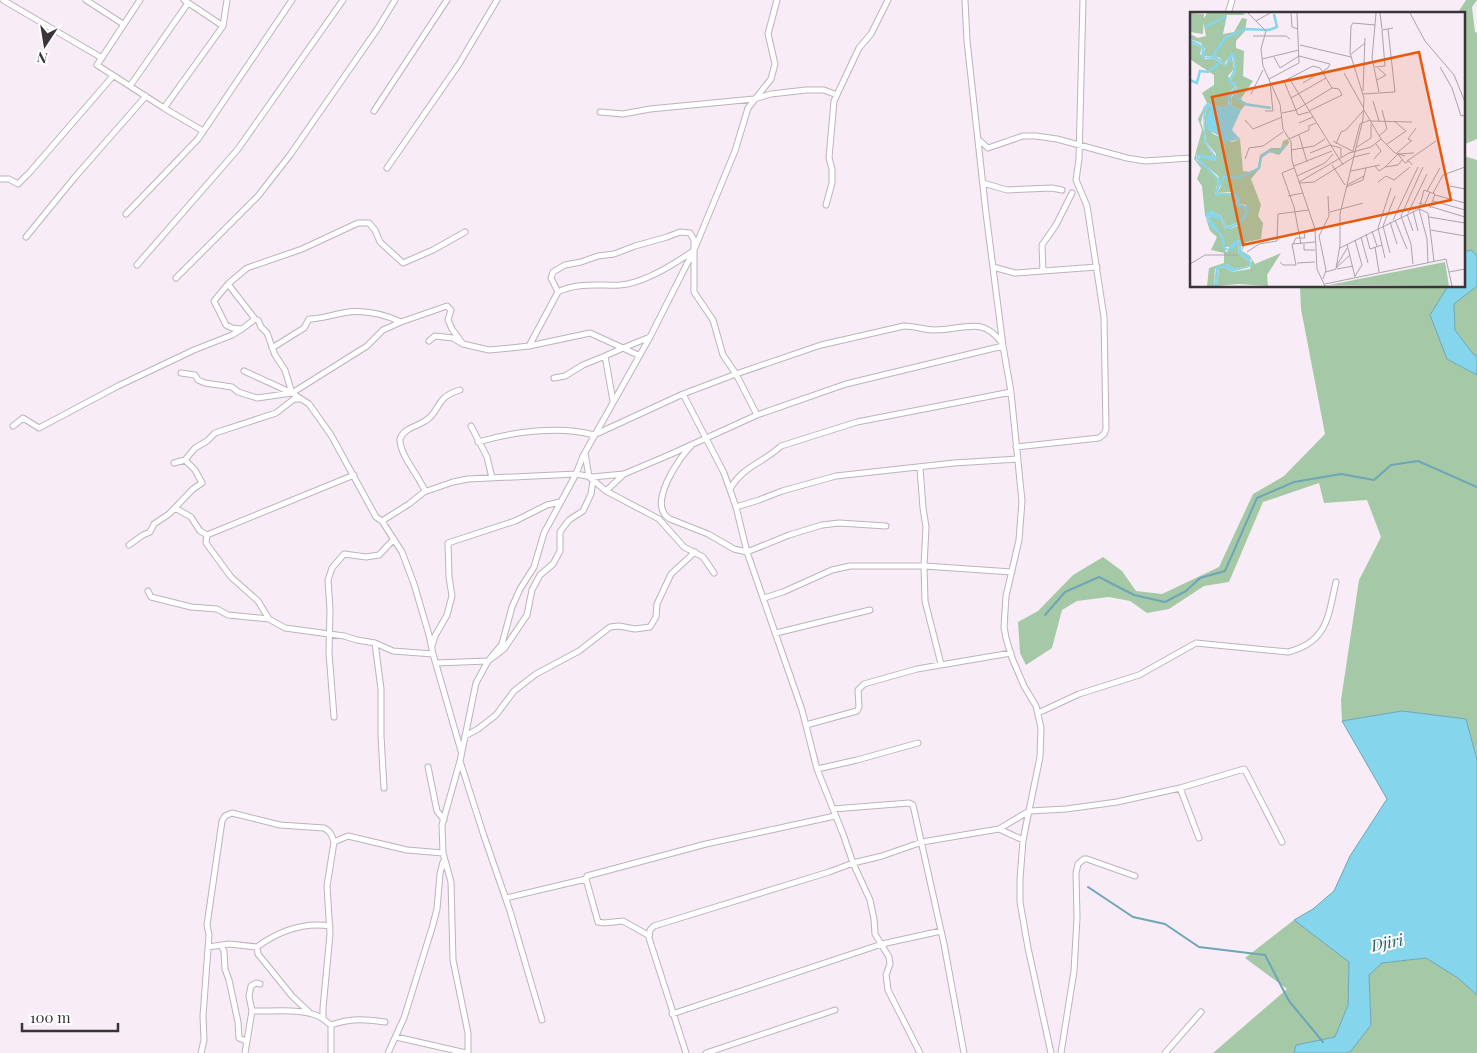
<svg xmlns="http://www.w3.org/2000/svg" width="1477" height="1053" viewBox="0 0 1477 1053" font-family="'Playfair Display',serif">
<rect width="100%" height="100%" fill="#f8edf7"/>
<path fill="#a5c9a7" d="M1466,0H1477L1472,7L1475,32L1477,33V139L1463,145V14H1457Z
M1464,156L1477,160V256L1471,250L1463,252Z
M1300,286H1448L1430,315L1447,359L1477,375V760L1466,719L1402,711L1342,721L1341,700L1359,580L1381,537L1367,500L1324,503L1319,483L1263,502L1229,582L1204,586L1169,609L1147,613L1130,601L1109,597L1077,601L1062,610L1052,648L1026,665L1020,653L1018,622L1038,611L1073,575L1103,557L1122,571L1136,591L1162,594L1219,567L1253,494L1284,476L1325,434L1301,309Z
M1477,286V356L1473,354L1455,330L1454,304Z
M1294,920L1349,962L1348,1005L1335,1037L1296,1045L1294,1053H1213L1287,989L1245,958Z
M1426,958L1458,978L1477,995V1053H1347L1351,1051L1371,1025L1369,975L1382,963Z"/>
<path fill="#85d5ed" stroke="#6ea5b7" d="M1471,250L1477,256V286L1454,304L1455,330L1473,354L1477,356V375L1447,359L1430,315L1448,286H1463V252Z
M1402,711L1466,719L1477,760V995L1458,978L1426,958L1382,963L1369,975L1371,1025L1351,1051L1347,1053H1294L1296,1045L1335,1037L1348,1005L1349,962L1294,920L1313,909L1334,891L1350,856L1387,799L1342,721Z"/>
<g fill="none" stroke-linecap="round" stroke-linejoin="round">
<path stroke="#6ea5b7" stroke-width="2" d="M1045,615L1065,592L1099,577L1134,595L1165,602L1186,591L1200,578L1225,571L1257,498L1294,482L1341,474L1374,480L1391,465L1418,461L1477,487
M1088,887L1133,917L1165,924L1199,947L1265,955L1289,1001L1323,1042"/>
<g stroke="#bdb3bc" stroke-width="7">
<path id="minor" d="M3,0L102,58
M86,0L123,24
M140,0L97,65L164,108L223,26L227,0
M184,0L223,26
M965,0L967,41L986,213L1003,346L1011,392L1022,501L1019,540L1006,596L1004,627L1006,638L1012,658L1024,686L1036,706L1041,728L1040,757L1023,840L1020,879V902L1028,948L1051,1053
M1228,14L1232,0
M130,86L188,3
M164,108L203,131
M374,111L447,0
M600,112L623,114L650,109L754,99L771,94L806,90H824L837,95
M979,140L988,148L1023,136H1036L1057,139L1127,158L1145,161L1191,158
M387,168L459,64L497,0
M0,179H9L18,184L30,172L113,76
M983,183L1007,190L1052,188L1062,190
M826,205L832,183V169L829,158L834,101L859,48L871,34L888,0
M126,214L198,139L292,0
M26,237L75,177L146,96
M137,265L238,149L343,0
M993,267L1015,273L1097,267
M1043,271L1042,245L1056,225L1072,193
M176,278L258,196L290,155L378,28L395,0
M228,284L247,268L302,249L358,223H369L375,230L380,242L403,263L433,250L465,232
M558,292L551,278L553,272L565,265L581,262L598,256L614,254L635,246L667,237L680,232L690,233L694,240V292L713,320L723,355L736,374L757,415
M255,319L228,284L214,301L226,325L232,328L242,329L255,319L258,320L261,327L267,333L275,355L285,370L292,393
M401,322L447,306L451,310L448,320L452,329L463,344L453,338L435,336L429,341
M463,344L489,350L500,349L529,346L590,333L623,348L650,337
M529,346L558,292C576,282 600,286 620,285C645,283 673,265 693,251
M244,371L292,393L309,404L331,435L376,517L382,521L409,504L424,492L453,482L468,479L576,474L592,477L624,474L669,455L757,415L846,384L1003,346
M181,373L195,375L198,380L205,383L232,387L238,392L257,398L292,393L367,346L383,330L401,322C383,314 363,309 343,313C331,315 321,319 309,319L304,328L272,348
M554,378L565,376L583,365L605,356
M683,394L724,473L736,507L747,552L802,710L817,769L843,834L853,863L870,900L874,919L875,934L889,957L890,964L886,975L888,990L920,1053
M613,401L605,356L623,348L638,355
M13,426L23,418L39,428L118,386L194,350L232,335L242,329
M471,426L487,457L492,478
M478,442C512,432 560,425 594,435L683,394L736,374L821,345L904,326C915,326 924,330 935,330C963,330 982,315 1002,343
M691,446C679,458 646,505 670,519L708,534L734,549L747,552L789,535L822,525L839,523L886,526
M1016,447L1099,438L1104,434L1106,429L1104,317L1087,206L1076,180L1079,159L1083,0
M585,453L589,477L593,480L606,491L659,519L684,547L703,557L714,573
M185,460L195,448L207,441L215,433L276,413L294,399H300
M920,468L923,508L926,527L924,566L925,601L941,664
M730,489C743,466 763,463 781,446L857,422L1011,392
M425,491C419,476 399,454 400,439C404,428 416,427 425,421C442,411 433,398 460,390
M606,491L624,474
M736,507L759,500L782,491L836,476L954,463L1018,459
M175,508L191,517L200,531L207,535
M382,521L402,552L414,584L429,635L433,654L461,751
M129,545L143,535L150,532L154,524L169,514L193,489L202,483L195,470L185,460L174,463
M148,591L151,597L191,607L217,609L228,615L269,619L285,628L344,636L357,640L375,643L393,651L433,654
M764,598L783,592L832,570L850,566H924L1012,572
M269,619L258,601L231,577L206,543L207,535L354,475
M776,633L870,610
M375,643L381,689V736L384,788
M432,646L435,636L447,615L452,596L449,577L448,543L515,521L547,505L560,502
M436,663L488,661L504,649L527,615L532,590L540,575L553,564L560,551V532L569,520L583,511L591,494L593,480
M1038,713L1079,694L1139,675L1196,643L1288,652C1328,642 1328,616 1336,582
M334,717L329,653L330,609L328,580L332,568L344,554L366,557L379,555L394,539
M806,725L857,711L859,707L858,690L864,684L917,669L1011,653
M465,736L478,729L496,715L514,691L536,674L579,651L610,627L619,626L635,629L650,627L656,617L657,604L671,574L695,552
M460,761L484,836L510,911L542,1020
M428,767L437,811L444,820
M817,769L857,760L918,743
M1180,788L1199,838
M833,809L909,803L913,805L944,944L964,1053
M999,829L1029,811L1066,809L1117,802L1180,788L1244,769L1246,772L1282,842
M334,842L348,836L407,850L443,853
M506,898L586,879
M648,935L623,921L604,923L598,922L586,879L587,876L706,844L835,816
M221,945L224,951L225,969L229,980L238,1022L239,1038L246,1041
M208,947L229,944L257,947
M252,1011L249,996L251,986L256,983L260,984
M310,1013L292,996L258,954L257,947C279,931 302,922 330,926
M672,1014L882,944L941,931
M331,1025C351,1018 364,1019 385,1022
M396,1037L466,1053
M201,1053L204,1040L203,1016L209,935L207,925L222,821L225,816L232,813L280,825L324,828C330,831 332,835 334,842L327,886L330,934L323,1008V1019L331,1025V1053
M245,1053L252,1011C272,1012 307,1007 323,1019
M388,1053L404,1018L432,928L437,909L440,874L443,862
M468,1053V1033L453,960L451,882L443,853L442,825L460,761L476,683L488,661L502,644L512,607L520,589L534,567L544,533L576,474L583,456L650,337L694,250L735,151L748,108L771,79L775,64L768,34L777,0
M686,1053L649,938L650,930L654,926L829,872L853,863L882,856L922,842L999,829L1023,840
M706,1053L835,1010
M1061,1053L1074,971L1077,918L1076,873L1078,864L1084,859H1087L1135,876
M1165,1053L1201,1012"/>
</g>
<use href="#minor" stroke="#fff" stroke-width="5"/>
</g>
<g text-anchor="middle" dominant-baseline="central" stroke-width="4" stroke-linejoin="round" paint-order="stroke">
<g font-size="16" font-style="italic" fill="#1b5d6d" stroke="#fff">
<text transform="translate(1387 942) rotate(-12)">Djiri</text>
</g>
</g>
<g transform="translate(1190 12)">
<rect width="275" height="275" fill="#f8edf7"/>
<path d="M0,1L14,2L13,22L0,20ZM17,1H53L55,3H37L33,22L44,20L52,6L57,7L55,19L46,29V36L54,39L53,64L63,69L50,88L57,91L51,98L42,94L41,87L47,76L41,68L46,58L42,41L34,52L29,45L13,44L15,37L11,31L0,27V22L8,26L16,24L13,8ZM0,31L12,35L10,42L15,47H25L36,54L42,44L44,57L38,64L45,75L39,81L38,94L32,96L17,91L12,81L24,73V63L1,48ZM15,93L11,111L14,119V129L24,145L6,143V148L17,156L28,168L25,183H43L47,189L44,193L56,197L50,210L38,214L36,215L31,204L21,199L16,204L18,209L30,223L36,240L49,230L48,241L60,250L59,254L45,257L37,252L25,257L24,274H17L19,256L34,251V241L21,238L27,225L20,219L15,203L12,174L7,167L11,156L4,147L12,118L8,107ZM17,94L21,95L16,110L23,122L42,130L50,127L53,159L61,160L68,156L70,143L81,136H91L93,129L98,127L99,131L89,143L80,140L72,145L70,156L61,167L71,193L68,204L73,211L71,227L56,230L52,239L60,244L65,252L91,241L77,263L78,274L48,272L27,274L29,256L35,255L42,260L60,257L62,248L51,240L54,231L48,228L41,235H34V226L20,208V202L31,208L35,217H40L49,213L57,193L48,192L50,187L41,180L27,181L31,174L28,164L8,147L11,144L25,149L26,142L16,130L14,112ZM255,250L259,274L139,273Z" fill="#a5c9a7"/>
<path d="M0,27L14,34L15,45L26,44L36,52L39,43L42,41L45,43L46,58L41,68L45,71L47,80L42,83L41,88L42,94L51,98L42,118L50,127L33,131L29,124L17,117L16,110L20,95L17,94L14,112L16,130L27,146L25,149L8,145L32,170L27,181H46L50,187L48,192L57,194L59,198L54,209L40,217H35L31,208L19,204L34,226L35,235L38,237L44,229L52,228L51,240L59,244L63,254L42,260L35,255L29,256L27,274H24L26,255L37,252L45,257L59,254L60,250L48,241L49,230L42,238H34L30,223L21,215L16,204V200L21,199L31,204L36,215L50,210L56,197L44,195L47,189L43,183H25L28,168L5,146L8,142L24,145L14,129L13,96L17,91L32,96L39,92L37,85L45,75L38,69L44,57L43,45L36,54L25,47L11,46L12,35L0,31Z" fill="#85d5ed"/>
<path fill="none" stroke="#85d5ed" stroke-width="2.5" d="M15,15L35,5M23,44L35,26L55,17L79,18L87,15L84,2M0,68L7,71L10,59L18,60L30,51M43,81L54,92L81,96M32,169L34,165L48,166L64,159L69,156L71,145L79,139L89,140L95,133"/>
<path fill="none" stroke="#aba3ab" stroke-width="1" d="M58,1L76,19L71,37L73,54L90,92L93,117L101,130L102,149L125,217L127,257L135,274M101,1L102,15L108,17M186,1L182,46L189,80M190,1L192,17M220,1L235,29L264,63L275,90M66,9L80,1M63,24H96L100,27M110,33L161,45M160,43L175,31M84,45L90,56L109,44L140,52L138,56L113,71M72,47L109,38M185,55L195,54L192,18L203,16M250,55L262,76L271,104L275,103M154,61L173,95M99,66L153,153M79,67L109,51L107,1M187,68L196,63L188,56M173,79L175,26M61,82L73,58M173,82L205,80L198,17M101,86L136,66M183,89L189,109M174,98L191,127M75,99H83L80,70M119,100L108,103L94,69L123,54L130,56L142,76M92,101L106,98L142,76L149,77L152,83L119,99M55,108L63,117L92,105M180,109L222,110M109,111L123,105M109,123L117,150M189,124L197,117L192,98M99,127L119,118V114L126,111M143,129L164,140M222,129L218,127L226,116M146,132L151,120L156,118L173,99M197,132L216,119L204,109M167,135L181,126V112M101,138L124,134L135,127M163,139L170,112L180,108M120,141L140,133L151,136V145M207,141L221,129M208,142L215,151L219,149L222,153M55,147L59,136L73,134L93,120M184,147L191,139L186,132M212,148L208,153L195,155L208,142L224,141M217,149L246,129M142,153L155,173M190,153L185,154L189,159L195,155M104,154L142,139M104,156L92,161L104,195L111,232M161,159L185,154M107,164L135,151L143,142M109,170L159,141L181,135L191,127L205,141L215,144M188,170L196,164L204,168L220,155M110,171L124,170L164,145L180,141M157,173L174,164L176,156M260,174L275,177M156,175L173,168L174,164M237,179L250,156M243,181L253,163L275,155M245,183L275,191M98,184L113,181M243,189L275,198M229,191L275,205M234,194L240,180M223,199L228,219M140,200L173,191M218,201L237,162M217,202L223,219M239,205L275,211M203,208L228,155M205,208L217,237M200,210L207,232M241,218L275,224M182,219L187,234M108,221L125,219M176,222L180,237L192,233M171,225L178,251M103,232L106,226H115L114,220M114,232V238H125M157,232L165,265M185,235L189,260M150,236L229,197L238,201L244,249M57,240L69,232L87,229L88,202L119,198M200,241L193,214L205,184M195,246L188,216L201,176M90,250L93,253H106L102,232L125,230M107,251L125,250M238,251L237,227L229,197L234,178L245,182L240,196M0,252L15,243H48M223,252L221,232L211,204L233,155M146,255L157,236M146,256L160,243M147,257L163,254M136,260L146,257L150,233V202L173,107L174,86L160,41L161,14L163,11L185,13M259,260L275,257M165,264L172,253L165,228M133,267L136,258L129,224L139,204L138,184M135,272L256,247L262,274"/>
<path fill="#e8590c" fill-opacity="0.15" stroke="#e8590c" stroke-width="2.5" d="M229,40L261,188L53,233L22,85Z"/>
<rect width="275" height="275" fill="none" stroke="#383438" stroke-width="2.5"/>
</g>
<g transform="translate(45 45) rotate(192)" stroke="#ffffff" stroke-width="4" paint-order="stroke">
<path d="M0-4L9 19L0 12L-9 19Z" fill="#383438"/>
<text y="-8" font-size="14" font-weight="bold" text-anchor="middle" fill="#383438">N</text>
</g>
<path d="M22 1023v8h96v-8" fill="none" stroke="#383438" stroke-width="2.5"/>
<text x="30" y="1023" font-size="15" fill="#383438" stroke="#ffffff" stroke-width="4" paint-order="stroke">100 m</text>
</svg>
